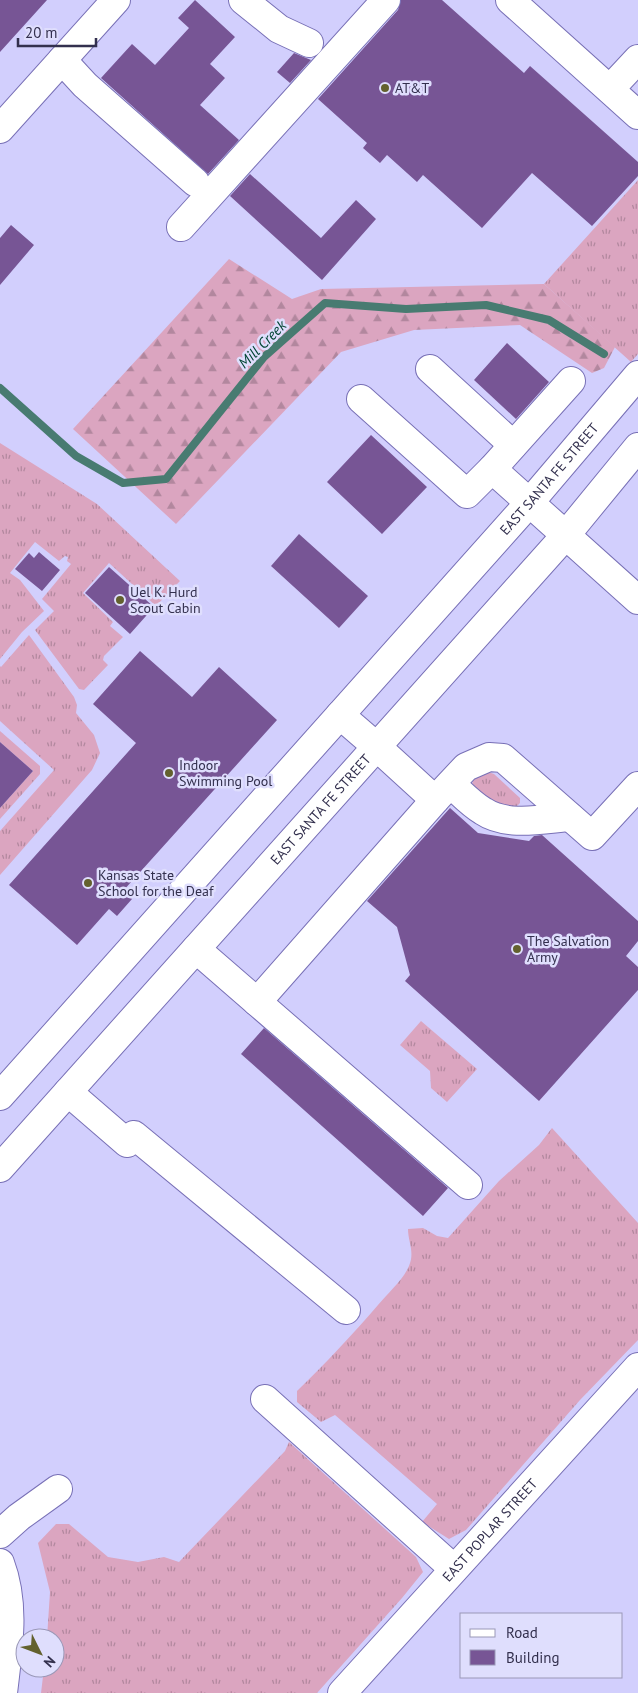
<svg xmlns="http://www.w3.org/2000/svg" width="638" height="1693" viewBox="0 0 638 1693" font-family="'PT Sans',sans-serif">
<defs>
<pattern id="grass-tufts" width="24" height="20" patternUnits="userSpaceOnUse" patternTransform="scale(1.25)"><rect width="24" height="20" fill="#dba5c0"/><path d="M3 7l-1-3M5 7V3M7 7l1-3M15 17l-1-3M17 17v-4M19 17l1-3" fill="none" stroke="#b2879e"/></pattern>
<pattern id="forest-firs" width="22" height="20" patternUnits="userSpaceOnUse" patternTransform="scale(1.25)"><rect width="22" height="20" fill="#dba5c0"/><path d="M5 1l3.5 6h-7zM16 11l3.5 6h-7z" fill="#b2879e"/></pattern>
</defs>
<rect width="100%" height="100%" fill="#d2cffd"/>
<path fill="url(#grass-tufts)" d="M638,180V354L631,362L544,284Z
M0,443L97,504L180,581L156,606L109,563L83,593L113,622L110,626L123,637L104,656L103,660L108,665L84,690L79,689L35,630L54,611L42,599L71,564L67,561L68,557L65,556L59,561L35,542L10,573L20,580L44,611L22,632L0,659Z
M29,635L74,697L77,705L76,713L94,735L100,753L92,770L0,875V831L54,770L0,721V666L1,667Z
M0,731L40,766V774L0,819V808L33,771L0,742Z
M485,771L494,774L520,798V803L515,808L490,803L472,785C473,778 478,774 485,771Z
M421,1021L477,1069L447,1102L431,1088L430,1071L400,1045Z
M552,1128L638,1223V1340L580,1400L466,1530L449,1539L422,1522L437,1504L335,1415L321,1422L297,1402V1391C326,1363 352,1335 378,1305C388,1293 403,1280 409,1266C415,1252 408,1242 408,1229L423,1228L437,1236L448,1238L499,1181L539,1145Z
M289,1442L416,1557L423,1572L402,1598L317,1693H41L44,1668H55V1638H47L50,1592L38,1543L56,1524H69L108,1557L138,1562L164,1557L179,1562L285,1451Z"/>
<path fill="url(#forest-firs)" d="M229,259L292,299L321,289L544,284L615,347L604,368L592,373L520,325L414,330L341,352L176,524L73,429Z"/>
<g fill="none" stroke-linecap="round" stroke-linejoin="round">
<path stroke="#487b71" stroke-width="8" d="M0,388L76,456L123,483L166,479L264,357L325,303L406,309L486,305L549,320L604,354"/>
</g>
<path fill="#775595" d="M0,0H47L0,52Z
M195,0L235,37L210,64L225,78L200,105L239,140L208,174L101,78L132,44L155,65L189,28L178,18Z
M401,0H442L524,73L530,66L638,162V176L592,226L532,173L482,228L423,175L417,182L387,155L380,163L363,148L367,143L318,99L398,10Z
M294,53L311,60L290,83L277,72Z
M250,174L321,238L356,200L376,219L322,280L230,196Z
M11,225L34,245L0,285V238Z
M507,343L549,382L516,419L474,380Z
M371,435L427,487L382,534L327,482Z
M299,534L368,596L339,628L271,566Z
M39,552L60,570L42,591L15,569L29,553L34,558Z
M109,567L154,607L130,634L85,593Z
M140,651L192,697L219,667L277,720L123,891L132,899L117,916L109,909L77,945L9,885L136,743L93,704Z
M0,742L33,771L0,808Z
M450,808L478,833L529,841L534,836L542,835L638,921V941L626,956L638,967V990L539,1101L405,981L410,975L397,927L367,901Z
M264,1028L448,1188L423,1216L241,1054Z"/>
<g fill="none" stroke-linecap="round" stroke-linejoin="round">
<g stroke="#7870b6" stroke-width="30">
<g id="minor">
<path d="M243,0L279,29L309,43"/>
<path d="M510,0L638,115"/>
<path d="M62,60L85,85L195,182"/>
<path d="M610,89L638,59"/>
<path d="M0,129L116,0"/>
<path d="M181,227L386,0"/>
<path d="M430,369L513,445"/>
<path d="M571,381L492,469L638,600"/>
<path d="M361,399L467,494L492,469"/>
<path d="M377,747L435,800L466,767L489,757L503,758L592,836L638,786"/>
<path d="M451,784C461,793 471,804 483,811C507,827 543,819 570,817"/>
<path d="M196,949L468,1185"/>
<path d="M257,1002L435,800"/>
<path d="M68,1092L127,1143"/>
<path d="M134,1135L346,1310"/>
<path d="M265,1399L454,1569"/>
<path d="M0,1534L19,1517L58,1489"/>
<path d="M0,1563C16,1605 8,1649 3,1693"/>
<path id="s1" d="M342,1693L638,1367"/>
</g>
</g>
<g stroke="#7870b6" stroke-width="30">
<g id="major">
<path d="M340,715L377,747"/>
<path id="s2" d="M0,1096L530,502L638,375"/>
<path id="s3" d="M0,1168L565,536L638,447"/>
</g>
</g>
<use href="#minor" stroke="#fff" stroke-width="28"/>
<use href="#major" stroke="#fff" stroke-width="28"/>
</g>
<g fill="#63612e" stroke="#dfdefd" stroke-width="2">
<circle cx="385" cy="88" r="5"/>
<circle cx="120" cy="600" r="5"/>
<circle cx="169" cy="773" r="5"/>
<circle cx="88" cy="883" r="5"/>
<circle cx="517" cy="949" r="5"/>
</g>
<g text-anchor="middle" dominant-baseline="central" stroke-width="5" stroke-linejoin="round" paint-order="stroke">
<g font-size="14" fill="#33304e" stroke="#dfdefd" text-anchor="start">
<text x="395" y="88">AT&amp;T</text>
<text x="130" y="592">Uel K. Hurd<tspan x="130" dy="16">Scout Cabin</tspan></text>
<text x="179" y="765">Indoor<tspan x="179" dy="16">Swimming Pool</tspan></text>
<text x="98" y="875">Kansas State<tspan x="98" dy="16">School for the Deaf</tspan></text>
<text x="527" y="941">The Salvation<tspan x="527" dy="16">Army</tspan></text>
</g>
<g font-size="14" fill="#33304e" stroke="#dfdefd">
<text stroke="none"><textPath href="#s2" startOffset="826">EAST SANTA FE STREET</textPath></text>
<text stroke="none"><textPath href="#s3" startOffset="481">EAST SANTA FE STREET</textPath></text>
<text stroke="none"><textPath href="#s1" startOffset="220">EAST POPLAR STREET</textPath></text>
</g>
<g font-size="15" font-style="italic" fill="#014432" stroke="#dfdefd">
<text transform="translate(262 344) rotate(-45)">Mill Creek</text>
</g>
</g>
<rect x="460" y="1613" width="162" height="65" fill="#dfdefd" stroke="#9a98b7"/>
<rect x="470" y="1629" width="25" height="8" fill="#ffffff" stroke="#9a98b7"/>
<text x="506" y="1638" font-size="15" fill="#33304e">Road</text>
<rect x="470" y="1650" width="25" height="15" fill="#775595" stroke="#9a98b7"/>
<text x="506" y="1663" font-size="15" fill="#33304e">Building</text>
<g transform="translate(40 1653) rotate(132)"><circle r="24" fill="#dfdefd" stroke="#9a98b7"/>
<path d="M0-4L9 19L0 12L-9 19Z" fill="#63612e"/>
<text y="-8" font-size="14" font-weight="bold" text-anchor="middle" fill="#33304e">N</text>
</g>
<path d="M18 38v8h78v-8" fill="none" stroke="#33304e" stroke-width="2.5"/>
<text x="25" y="38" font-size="15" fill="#33304e" stroke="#dfdefd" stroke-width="4" paint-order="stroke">20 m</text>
</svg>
